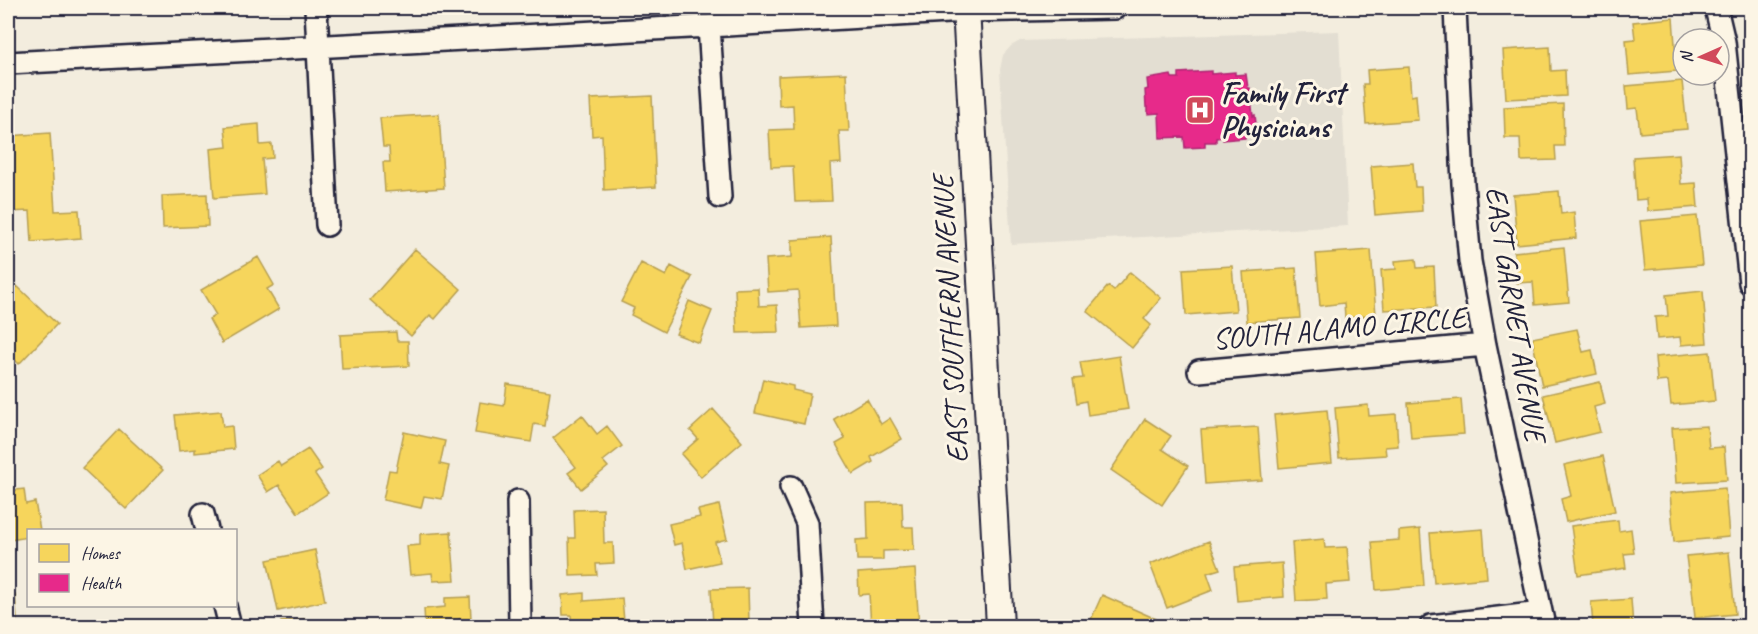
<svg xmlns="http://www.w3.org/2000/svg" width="1758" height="634" viewBox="0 0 1758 634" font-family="Caveat,sans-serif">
<rect width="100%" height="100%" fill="#f3edde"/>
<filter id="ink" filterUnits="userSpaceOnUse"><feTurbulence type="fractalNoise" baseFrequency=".0167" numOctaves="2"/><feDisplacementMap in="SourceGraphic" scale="12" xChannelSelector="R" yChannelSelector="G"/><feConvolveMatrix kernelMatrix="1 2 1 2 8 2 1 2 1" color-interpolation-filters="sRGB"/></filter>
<g filter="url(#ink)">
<path fill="#e3ded2" d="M1339,31L1348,226L1011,244L1000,70L1003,55L1011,46L1020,41Z"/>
<path fill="#f6d55c" stroke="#b69f52" stroke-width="1.5" d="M1673,18L1677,71L1629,75L1626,40L1635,39L1633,22Z
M1550,47L1551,71L1565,70L1566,96L1506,99L1503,50Z
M1409,67L1411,96L1416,95L1418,120L1366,124L1363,84H1368L1367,70Z
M846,73L849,131H839L841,163L830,164L832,201L795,202L793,166L771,167L769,130L794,129L793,105L779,106L778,76Z
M1682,81L1687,129L1640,133L1637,108L1628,109L1626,86Z
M652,96L656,187L604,190L602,135L592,136L590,99Z
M1563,104L1564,146H1555L1556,160L1521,161L1520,138H1505L1504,107Z
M439,114L444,188L385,192L383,162H390L389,147H383L380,118Z
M259,124L260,145L272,144L273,158L262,159L265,194L214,198L210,149L227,147L225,127Z
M50,133L55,211L79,210L81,238L32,242L30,211L8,212V136Z
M1679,154L1681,184L1696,183L1698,207L1648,211L1647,199L1636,200L1633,157Z
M1413,163L1415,187H1421L1422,211L1375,215L1371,166Z
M1559,191L1561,214L1574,212L1576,238L1517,244L1513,195Z
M207,194L208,226L163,228L162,196Z
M1697,216L1702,265L1645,270L1640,221Z
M831,237L836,326L801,328L798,290L768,292L766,259L792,257V240Z
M1564,247L1569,302L1535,305L1533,282L1517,283L1514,252Z
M415,249L461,289L435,319L430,315L411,336L370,300Z
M1371,250L1376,315L1345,318L1344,303L1320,306L1316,254Z
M258,257L274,285L267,289L279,309L222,343L209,319L216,315L201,290Z
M1416,259L1417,268L1434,267L1436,307L1384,310L1381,270L1396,269L1395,261Z
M641,263L666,276L671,266L692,277L664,332L631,315L634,308L621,302Z
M1232,266L1236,311L1186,315L1183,269Z
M1296,268L1300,318L1247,322L1243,272Z
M1130,272L1161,298L1144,319L1151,325L1132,348L1087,311L1108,286L1114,291Z
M17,286L57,324L19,364L8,353V297Z
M758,288L759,306L777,305L779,332L737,333L735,289Z
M1703,291L1707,343L1681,345L1680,337L1657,339L1655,317L1668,316L1666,295Z
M689,301L712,311L699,343L676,334Z
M1577,329L1583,352L1592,350L1597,374L1542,386L1532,338Z
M396,332L397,341H408L409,366L342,369L340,335Z
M1710,352L1715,401L1671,405L1668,381L1657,382L1655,357Z
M1119,356L1128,409L1088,415L1086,401L1077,403L1073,379L1083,378L1080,362Z
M763,379L793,386V390L810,394L804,424L755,413Z
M1600,382L1605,404L1594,407L1600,432L1555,443L1543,395Z
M507,384L550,391L545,426L534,424L531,442L475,433L480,402L504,406Z
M867,399L881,424L890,418L902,439L871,457L873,462L853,474L836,444L845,439L834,419Z
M1461,399L1464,434L1411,438L1408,403Z
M1368,405L1369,416L1396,414L1398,446L1385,447L1386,455L1339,458L1335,408Z
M713,409L742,442L701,477L681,454L698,439L690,430Z
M1327,410L1332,463L1279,468L1274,415Z
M221,411L223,427L232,426L234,449L195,453V449L179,451L175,415Z
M582,415L597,434L607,426L622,446L603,461L608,467L581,489L568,473L576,467L553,438Z
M1145,419L1171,436L1162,449L1188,466L1162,505L1111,470Z
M1707,426L1709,448L1724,447L1727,480L1676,483L1672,428Z
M1258,427L1262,480L1205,484L1201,430Z
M119,429L163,470L126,509L82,468Z
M404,432L445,441L440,464L449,466L442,499L424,496L421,508L383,500L389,470L396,471Z
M308,449L322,469L315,474L328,493L298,513L279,485L268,492L257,475L278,461L281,466Z
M1603,456L1615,511L1566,522L1561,499L1571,496L1564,465Z
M1725,488L1729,537L1674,542L1670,493Z
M24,489L26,504L35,502L40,530H28V537L10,540L11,548L8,549V491Z
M902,502L903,527H913L914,550L883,551V560H857L856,540L868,539L867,503Z
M719,505L727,539L715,542L720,562L687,569L682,543L674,545L669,524L700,517L698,510Z
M603,509L604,543H613L614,563L596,564L597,575L570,576L569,538H575L574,510Z
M1618,520L1619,531L1631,529L1634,553L1624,554L1626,568L1578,575L1571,526Z
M1420,529L1424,586L1376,590L1372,542L1399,540V531Z
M1483,529L1487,578L1434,583L1430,533Z
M451,532L455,580L433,581L432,573L410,575L407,546L420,545V534Z
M1324,539L1325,548L1347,547L1350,582L1326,584L1327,599L1296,601L1292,542Z
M1209,541L1220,569L1207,573L1213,590L1167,608L1150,564Z
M315,550L325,601L278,611L267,560Z
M1729,552L1735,614L1695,618L1691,579L1689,580L1686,556Z
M1282,563L1284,597L1237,601L1234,567Z
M915,569L919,626H871L869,594L859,595L858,573Z
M748,588L749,622L758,621V626H713L711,589Z
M584,593V601L622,598L624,621L609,623L610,626H572L571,615H563L562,595Z
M15,595L17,619L8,620V596Z
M1102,595L1156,619L1153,626H1094L1089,624Z
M470,597L471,619H459L460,626H425L424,609L445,607V598Z
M1631,599L1633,626H1593L1591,602Z
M304,619L305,625L330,621L331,626H282L281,622Z"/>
<path fill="#e7298a" stroke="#ac2772" stroke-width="1.5" d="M1211,71V74L1235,72V75L1246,74L1248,88H1250L1253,116L1255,115L1257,132L1245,133V138L1223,140V137L1216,138V142H1205V147L1185,148L1184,137L1160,138L1159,113L1148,114V107H1146L1145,90L1148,89L1147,79L1171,75L1172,78H1179V73Z"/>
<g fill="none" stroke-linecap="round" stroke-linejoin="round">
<g stroke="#22223b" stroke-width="26">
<path id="minor" d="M316,8L327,225
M1455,8L1463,184L1470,261L1485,345L1544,626
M1716,8L1724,42L1750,283
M709,26L720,197
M8,63L709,26L966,11L1115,8
M1199,371L1485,345
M791,487L807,523L813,626
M518,501L520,626
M203,514L207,530
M225,606L230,626
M1431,626L1541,613"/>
</g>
<g stroke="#22223b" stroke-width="30">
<path id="major" d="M966,8L1000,626"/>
</g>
<use href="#minor" stroke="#fcf5e5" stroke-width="21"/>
<use href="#major" stroke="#fcf5e5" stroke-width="26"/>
</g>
</g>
<defs>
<g id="hospital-square" transform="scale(1.5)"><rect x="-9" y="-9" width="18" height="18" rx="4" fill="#d1495b" stroke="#fcf5e5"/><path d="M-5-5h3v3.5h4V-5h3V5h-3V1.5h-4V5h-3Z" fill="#fff"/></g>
</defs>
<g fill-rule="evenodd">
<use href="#hospital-square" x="1200" y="110"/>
</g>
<g text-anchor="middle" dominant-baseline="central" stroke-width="6" stroke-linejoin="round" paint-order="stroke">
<g font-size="30" font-weight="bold" fill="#22223b" stroke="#fcf5e5" text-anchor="start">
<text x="1221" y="93">Family First<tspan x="1221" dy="34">Physicians</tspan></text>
</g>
<g font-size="30" fill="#22223b" stroke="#fcf5e5">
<text transform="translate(1516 314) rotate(81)">EAST GARNET AVENUE</text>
<text transform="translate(950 319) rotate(-93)">EAST SOUTHERN AVENUE</text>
<text transform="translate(1339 328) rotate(-5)">SOUTH ALAMO CIRCLE</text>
</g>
</g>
<rect width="1758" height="634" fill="none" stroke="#fcf5e5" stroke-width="30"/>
<rect x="15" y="15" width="1728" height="604" fill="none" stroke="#22223b" stroke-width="2" filter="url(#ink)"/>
<rect x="27" y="529" width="210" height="78" fill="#fcf5e5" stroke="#a5a1a1" stroke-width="1.5"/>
<rect x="39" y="544" width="30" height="18" fill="#f6d55c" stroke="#a5a1a1" stroke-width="1.5"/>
<text x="81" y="559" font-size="18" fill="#22223b">Homes</text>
<rect x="39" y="574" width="30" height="18" fill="#e7298a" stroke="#a5a1a1" stroke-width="1.5"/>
<text x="81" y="589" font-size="18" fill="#22223b">Health</text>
<g transform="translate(1701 57) rotate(267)"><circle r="28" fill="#fcf5e5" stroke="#a5a1a1" stroke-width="1.5"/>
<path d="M0-4.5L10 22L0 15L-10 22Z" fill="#d1495b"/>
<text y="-9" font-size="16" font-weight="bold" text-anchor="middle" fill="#22223b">N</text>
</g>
</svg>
